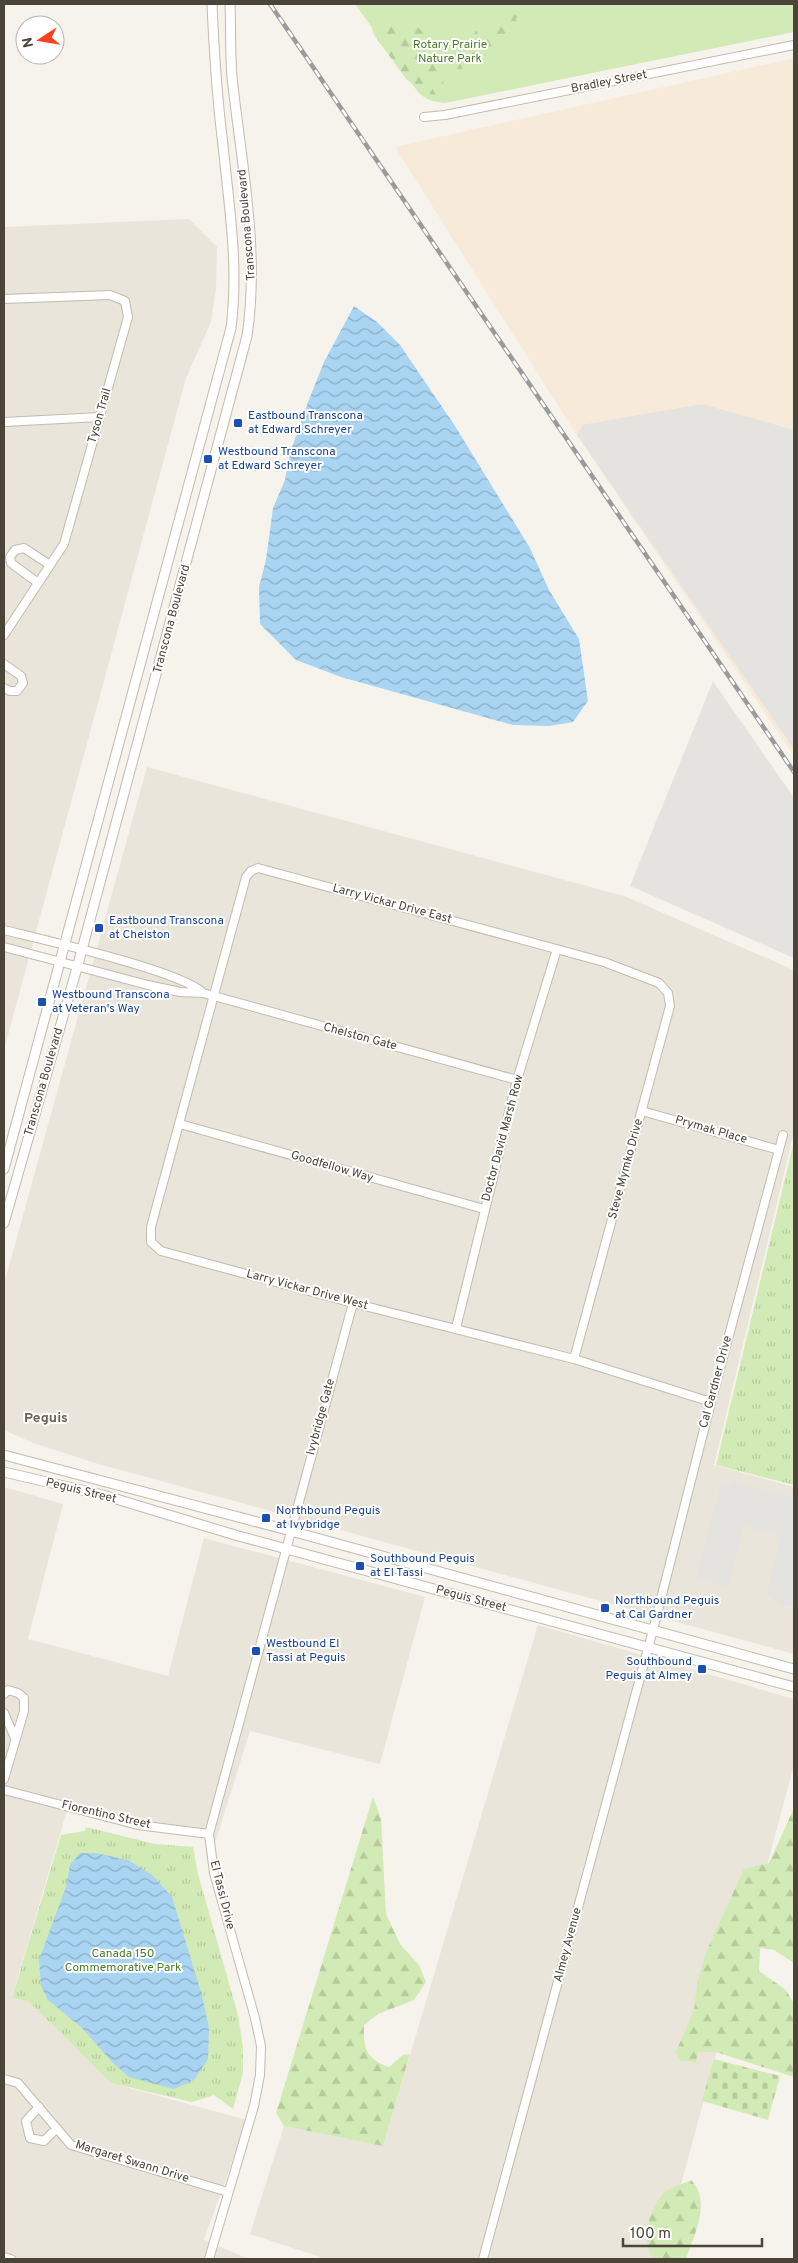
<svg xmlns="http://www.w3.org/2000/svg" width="798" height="2263" viewBox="0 0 798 2263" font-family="Overpass,sans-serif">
<defs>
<pattern id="forest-firs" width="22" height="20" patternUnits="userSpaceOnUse" patternTransform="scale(1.25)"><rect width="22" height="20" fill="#d2eab5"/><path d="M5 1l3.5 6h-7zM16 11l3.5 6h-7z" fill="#b6ca9c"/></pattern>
<pattern id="cemetery-stones" width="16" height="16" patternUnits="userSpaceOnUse" patternTransform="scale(1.25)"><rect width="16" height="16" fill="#d2eab5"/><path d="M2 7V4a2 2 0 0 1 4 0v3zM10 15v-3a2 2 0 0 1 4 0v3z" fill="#b6ca9c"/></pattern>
<pattern id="park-tufts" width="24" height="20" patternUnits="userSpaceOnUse" patternTransform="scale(1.25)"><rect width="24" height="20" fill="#d2eab5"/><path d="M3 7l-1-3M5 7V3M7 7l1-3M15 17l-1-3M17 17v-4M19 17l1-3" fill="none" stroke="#b6ca9c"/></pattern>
<pattern id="water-waves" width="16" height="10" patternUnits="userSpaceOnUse" patternTransform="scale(1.25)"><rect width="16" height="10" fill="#a9d4f2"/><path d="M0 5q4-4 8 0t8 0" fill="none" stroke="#8caec5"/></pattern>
</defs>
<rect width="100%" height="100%" fill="#f6f3ec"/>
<path fill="#eae5da" d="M189,219L217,247L216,289L211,322L186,378L4,1050V227Z
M147,767L624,896L794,970V1132L714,1465L794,1487V1654L95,1463L33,1443L4,1430V1284Z
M4,1487L63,1504L28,1639L168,1676L204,1538L425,1597L380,1764L250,1731L216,1840L68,1807L12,1997L28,2001L111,2083L247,2120L204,2240L249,2259H4Z
M538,1625L794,1699V1765L661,2259H319L320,2257L250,2234L284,2126L383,2146Z"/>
<path fill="#f7ead8" d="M794,58V756L576,434L395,147Z"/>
<path fill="#d2eab5" d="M355,4H794V32L445,103C434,102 426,100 418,92Z"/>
<path fill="url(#forest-firs)" d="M522,4L525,7L522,14L516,18L517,32C511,38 503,39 497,44C482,55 469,77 447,66L476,31L502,20Z
M393,21L404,26L416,25L442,51L445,66L442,95L429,94L423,86L415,85L407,80L374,35L372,28L376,22Z
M373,1797L381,1819L386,1914L400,1944L419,1965L426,1982L414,2000L378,2014L364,2025C363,2048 366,2059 389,2067L403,2055L410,2054L383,2146L284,2126L276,2113Z
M794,1808V1963L774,1950L760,1948L759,1971L786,1990L794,2004V2077L716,2052H698L696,2062L681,2061L676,2052L694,2010L698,1979L707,1950L744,1869L769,1863Z
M691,2180C712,2200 694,2236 686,2259H653C641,2239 648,2212 663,2194C669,2188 683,2184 691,2180Z"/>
<path fill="url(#cemetery-stones)" d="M714,2059L780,2076L768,2120L702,2101Z"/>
<path fill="url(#park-tufts)" d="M794,1141V1485L716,1465Z
M86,1827L155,1844L193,1847L198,1874L238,2015L243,2047V2073L233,2109L214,2095L192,2102L111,2083L28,2001L12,1998L61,1835L85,1831Z"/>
<path fill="#e5e3e0" d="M702,404L794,430V749L577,435L582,425Z
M713,681L794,798V958L630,886Z
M733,1481L794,1497V1608L781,1604L767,1595L781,1536L744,1526L728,1588L696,1579L721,1485L731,1488Z"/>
<path fill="url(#water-waves)" d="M354,306L377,322L400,345L455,426L530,548L549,590L579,639L588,701L573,722L549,726L513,725L341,677L296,660L260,624L259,587L266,560L273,508L285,480L290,453L308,402L324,362Z
M80,1853H96L128,1860L152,1875L172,1897L201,1992L209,2028L208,2059L194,2080L174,2089L129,2077L113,2063L81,2027L48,2000L41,1986L39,1960L66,1887L70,1865Z"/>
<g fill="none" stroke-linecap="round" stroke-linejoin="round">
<g stroke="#c2bbae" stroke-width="10">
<path id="minor" d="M424,117L445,115L794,45
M4,299L110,295L125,301L128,317L64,544L4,635
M4,422L100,417
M38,583L11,563L10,557L15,550L24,548L50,565
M4,664L21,676L23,683L17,691H10L4,688
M4,930C40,939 182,971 203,993
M4,947L148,985L180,992L203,993L517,1080
M642,1111L779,1150
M180,1124L484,1209
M456,1328L517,1080L557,949
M574,1359L670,1006L668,993L659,983L604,962L258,868L251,871L246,877L151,1227V1242L161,1251L353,1303L574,1359L711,1402
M4,1694L8,1690L18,1693L24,1698V1711L4,1779
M4,1713L15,1738
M4,1790L138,1825L209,1834
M4,2079L18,2083L71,2145L228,2192
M39,2107L26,2121L30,2138L44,2141L57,2128
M4,2257L11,2259
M209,2259L254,2106L260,2075L261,2046L255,2018L214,1873L209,1834L353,1303
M483,2259L653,1630L711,1402L783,1135"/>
</g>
<g stroke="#c2bbae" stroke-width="11">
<path id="tertiary" d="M4,1169L231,328C239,267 229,206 223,145C217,98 214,51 212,4
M4,1223L77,968L247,336C260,250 241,162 232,77C230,53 231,28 230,4
M4,1455L291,1531L794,1669
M4,1472L103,1495L235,1535L794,1687"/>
</g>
<use href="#minor" stroke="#fff" stroke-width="8"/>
<use href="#tertiary" stroke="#fff" stroke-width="9"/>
<g stroke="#9a9a9a" stroke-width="4.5">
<path id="rail" d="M270,4L794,772"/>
</g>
<use href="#rail" stroke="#fff" stroke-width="2.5" stroke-dasharray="8" stroke-linecap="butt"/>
</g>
<g fill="#1a4fb4" stroke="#fff" stroke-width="2">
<rect x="233" y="418" width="10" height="10" rx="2.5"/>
<rect x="203" y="454" width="10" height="10" rx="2.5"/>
<rect x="94" y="923" width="10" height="10" rx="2.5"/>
<rect x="37" y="997" width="10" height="10" rx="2.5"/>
<rect x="261" y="1513" width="10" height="10" rx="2.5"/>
<rect x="355" y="1561" width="10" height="10" rx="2.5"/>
<rect x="600" y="1603" width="10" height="10" rx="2.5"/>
<rect x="251" y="1646" width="10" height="10" rx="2.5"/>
<rect x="697" y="1664" width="10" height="10" rx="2.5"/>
</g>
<g text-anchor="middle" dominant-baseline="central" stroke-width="4" stroke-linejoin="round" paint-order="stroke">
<g font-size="12" fill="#4a7f2a" stroke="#fff">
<text x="450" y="45">Rotary Prairie<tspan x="450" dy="14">Nature Park</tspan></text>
<text x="123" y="1954">Canada 150<tspan x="123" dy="14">Commemorative Park</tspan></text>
</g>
<g font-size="12" fill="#4b4439" stroke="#fff">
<text transform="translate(609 82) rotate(-11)">Bradley Street</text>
<text transform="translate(247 225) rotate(-95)">Transcona Boulevard</text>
<text transform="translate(100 416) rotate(-74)">Tyson Trail</text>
<text transform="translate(172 619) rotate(-75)">Transcona Boulevard</text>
<text transform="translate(392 904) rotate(15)">Larry Vickar Drive East</text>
<text transform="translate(360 1037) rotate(15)">Chelston Gate</text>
<text transform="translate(44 1082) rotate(-74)">Transcona Boulevard</text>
<text transform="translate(711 1130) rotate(16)">Prymak Place</text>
<text transform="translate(503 1138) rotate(-75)">Doctor David Marsh Row</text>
<text transform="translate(332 1167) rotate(16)">Goodfellow Way</text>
<text transform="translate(626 1169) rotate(-75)">Steve Mymko Drive</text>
<text transform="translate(307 1290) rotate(15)">Larry Vickar Drive West</text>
<text transform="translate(716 1382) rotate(-75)">Cal Gardner Drive</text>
<text transform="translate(321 1417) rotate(-75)">Ivybridge Gate</text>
<text transform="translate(81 1491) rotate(14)">Peguis Street</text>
<text transform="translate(471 1599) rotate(15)">Peguis Street</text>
<text transform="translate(106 1815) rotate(13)">Fiorentino Street</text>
<text transform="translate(222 1895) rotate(76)">El Tassi Drive</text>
<text transform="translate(568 1945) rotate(-75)">Almey Avenue</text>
<text transform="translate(132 2162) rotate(17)">Margaret Swann Drive</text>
</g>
<g font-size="12" fill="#164399" stroke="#fff" text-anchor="start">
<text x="248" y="416">Eastbound Transcona<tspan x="248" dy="14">at Edward Schreyer</tspan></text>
<text x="218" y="452">Westbound Transcona<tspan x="218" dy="14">at Edward Schreyer</tspan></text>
<text x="109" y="921">Eastbound Transcona<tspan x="109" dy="14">at Chelston</tspan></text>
<text x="52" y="995">Westbound Transcona<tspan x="52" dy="14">at Veteran's Way</tspan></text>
<text x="276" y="1511">Northbound Peguis<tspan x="276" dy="14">at Ivybridge</tspan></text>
<text x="370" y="1559">Southbound Peguis<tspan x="370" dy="14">at El Tassi</tspan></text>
<text x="615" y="1601">Northbound Peguis<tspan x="615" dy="14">at Cal Gardner</tspan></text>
<text x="266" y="1644">Westbound El<tspan x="266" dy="14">Tassi at Peguis</tspan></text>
<text x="692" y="1662" text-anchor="end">Southbound<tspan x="692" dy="14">Peguis at Almey</tspan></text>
</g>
<g font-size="14" font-weight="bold" fill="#6e6250" stroke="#fff">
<text x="46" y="1418">Peguis</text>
</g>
</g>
<rect width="798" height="2263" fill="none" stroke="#4b4439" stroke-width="10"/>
<g transform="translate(40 40) rotate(258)"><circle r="24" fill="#ffffff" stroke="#b7b4b0"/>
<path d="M0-4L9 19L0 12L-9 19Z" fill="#fc3f1d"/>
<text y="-8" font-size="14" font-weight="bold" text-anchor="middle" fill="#4b4439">N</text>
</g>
<path d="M623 2238v8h139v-8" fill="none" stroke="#4b4439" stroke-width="2.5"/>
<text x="630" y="2238" font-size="15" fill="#4b4439" stroke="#ffffff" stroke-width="4" paint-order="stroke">100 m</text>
</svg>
